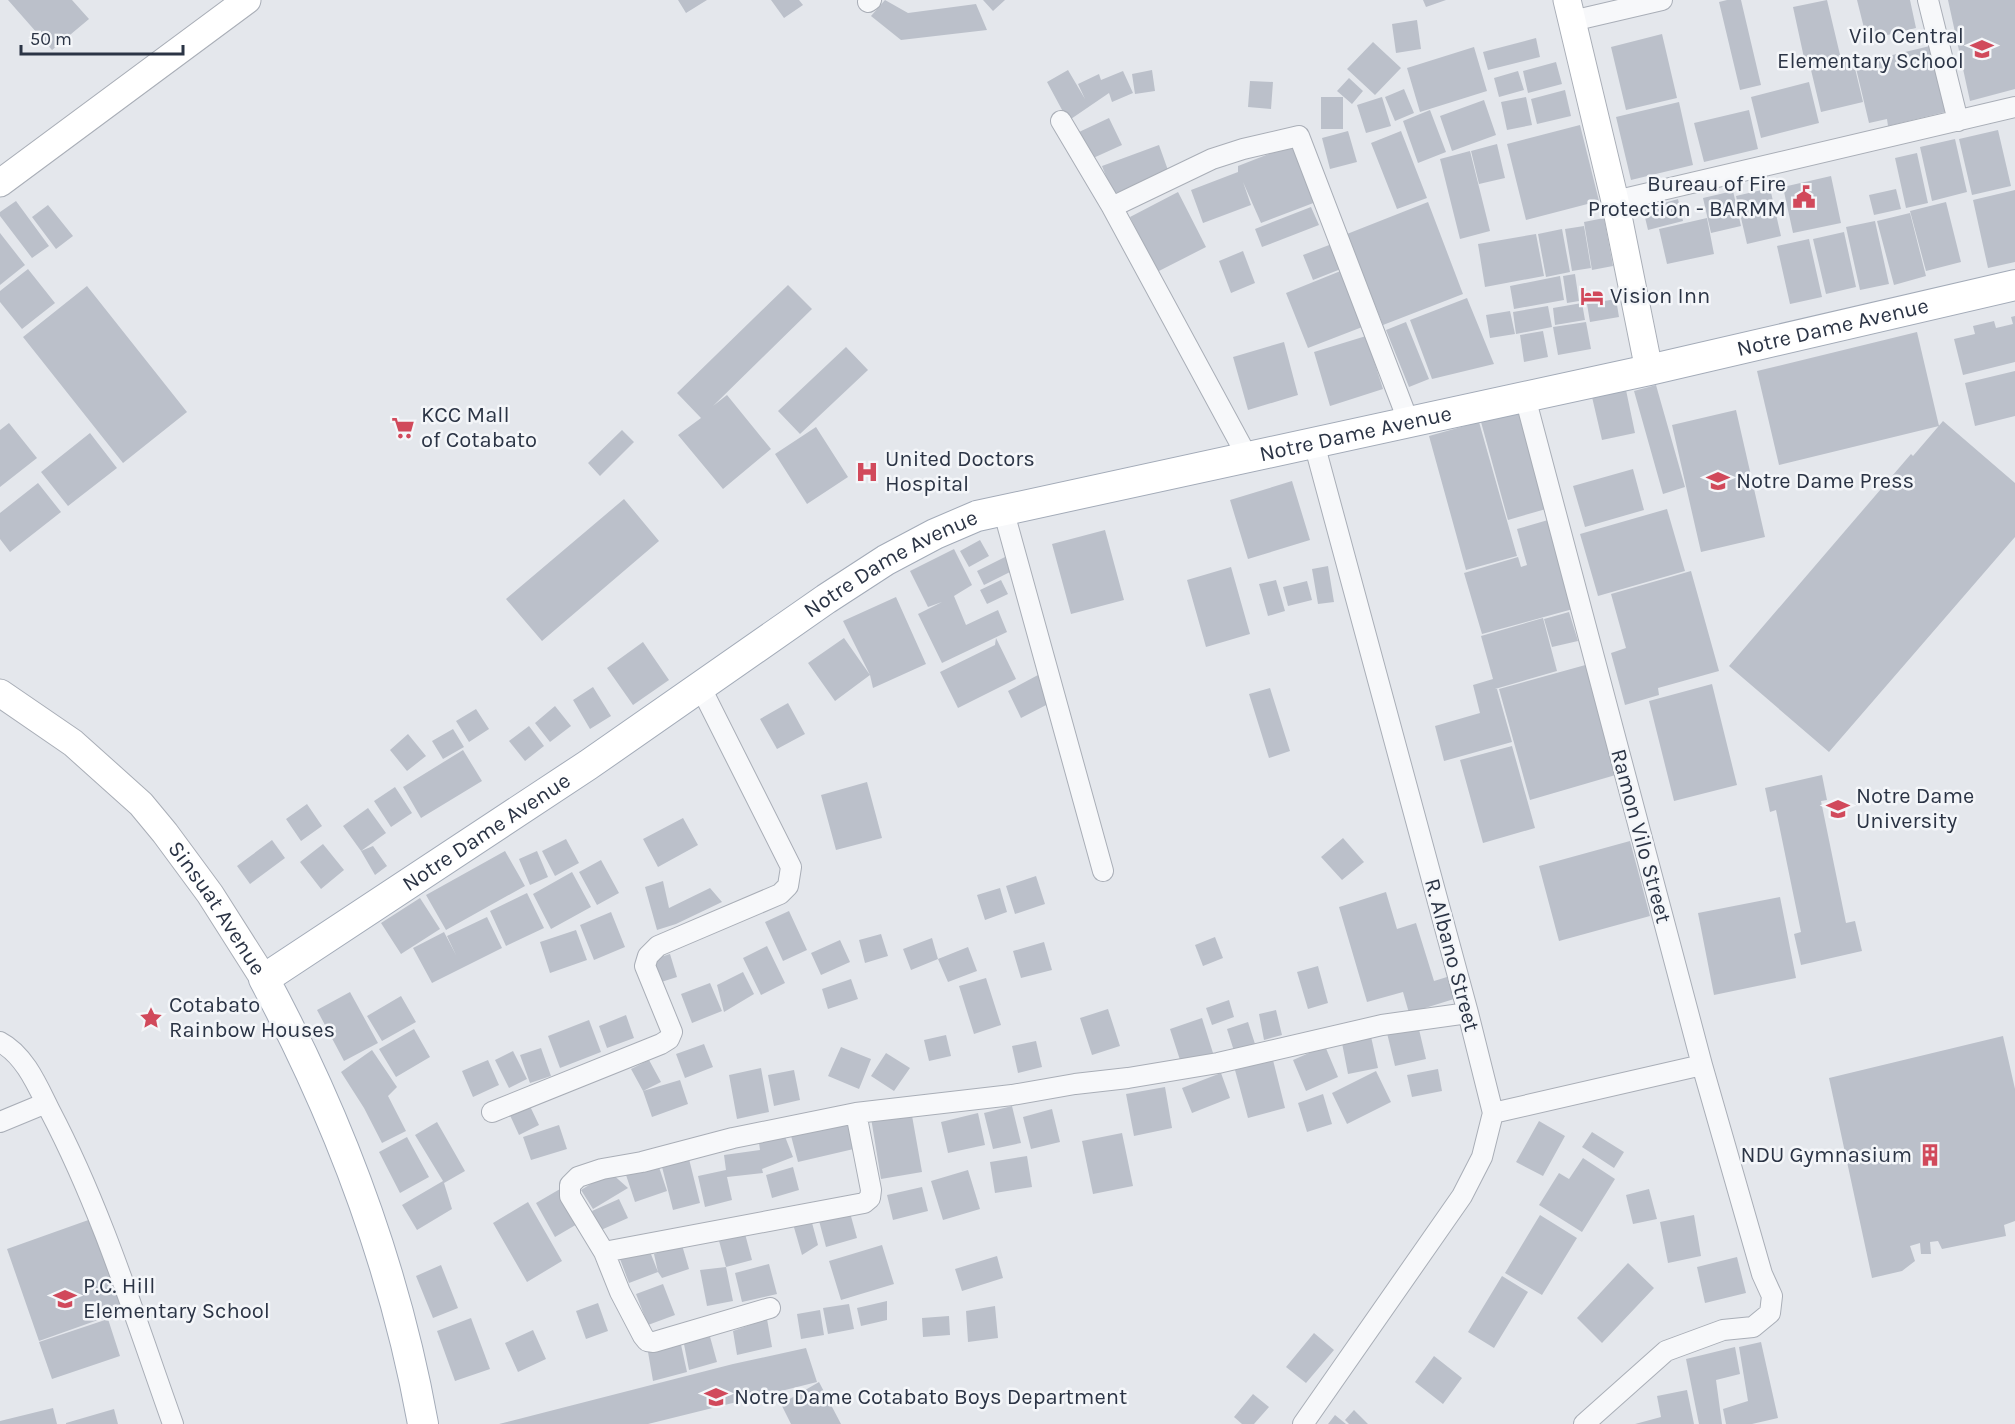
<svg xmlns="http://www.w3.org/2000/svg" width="2015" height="1424" viewBox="0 0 2015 1424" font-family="Karla,sans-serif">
<rect width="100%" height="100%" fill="#e4e7ec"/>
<path fill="#bbc0ca" d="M8,0H72L89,19L52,50Z
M678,0H707L686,13Z
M771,0H799L803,5L784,18Z
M885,0L908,13L976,4L987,30L901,40L871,16Z
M983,0H1005L993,11Z
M1423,0H1446L1426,7Z
M1727,0H1741L1761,85L1740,90L1719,2Z
M1827,0L1841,59L1806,67L1793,7Z
M1857,0H1910L1916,28L1867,40Z
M1948,0H2015V89L1970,101Z
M1417,20L1421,49L1396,53L1392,24Z
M1662,34L1677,98L1626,110L1611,47Z
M1536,38L1540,57L1488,70L1483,52Z
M1373,42L1401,68L1375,95L1347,69Z
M1930,46L1945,112L1888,126L1887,119L1869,123L1855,64Z
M1474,47L1487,91L1420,112L1407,68Z
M1853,60L1863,102L1821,112L1811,70Z
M1556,62L1562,84L1528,93L1523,71Z
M1068,70L1085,99L1078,84L1099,74L1101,80L1123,71L1133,93L1112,102L1109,93L1068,121L1047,82Z
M1152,70L1155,91L1135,94L1132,74Z
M1518,71L1524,90L1499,97L1494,78Z
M1349,78L1363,91L1352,104L1337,91Z
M1250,81L1273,82L1271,109L1248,107Z
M1809,82L1819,123L1761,138L1751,97Z
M1404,89L1414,113L1395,121L1385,97Z
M1565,90L1571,116L1537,124L1531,99Z
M1321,97H1343V129H1321Z
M1382,97L1391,126L1366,133L1357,105Z
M1526,97L1532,125L1507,130L1501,102Z
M1484,100L1496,135L1452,151L1440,116Z
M1679,102L1693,165L1631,180L1616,117Z
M1430,110L1446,152L1418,163L1403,121Z
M1749,110L1758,149L1704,162L1694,123Z
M1109,118L1122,145L1091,159L1079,132Z
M1580,125L1599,201L1526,220L1507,144Z
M1998,130L2011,186L1972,195L1959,139Z
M1348,131L1357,162L1330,169L1322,138Z
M1401,131L1427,198L1397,209L1371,143Z
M1955,139L1967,192L1932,201L1920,147Z
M1294,144L1316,202L1261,223L1243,182L1251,205L1203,223L1191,190L1238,172V166Z
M1497,144L1505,178L1479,184L1471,151Z
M1159,145L1169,173L1113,194L1102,166Z
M1470,151L1490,231L1460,239L1440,159Z
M1917,153L1928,203L1906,208L1895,158Z
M1831,176L1841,223L1793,233L1783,187Z
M1770,188L1781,236L1747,244L1736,196Z
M1896,189L1901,209L1874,215L1869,195Z
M2015,190V262L1988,268L1973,200Z
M1733,191L1741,226L1711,233L1703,198Z
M1178,192L1206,247L1157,272L1130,217Z
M1678,199L1683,221L1648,230L1643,209Z
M16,201L49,246L32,258L0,216V212Z
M1428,202L1463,294L1383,325L1347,234Z
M1946,202L1961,262L1926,271L1910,211Z
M48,205L73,236L56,249L32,217Z
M1311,207L1319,225L1262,247L1255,229Z
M1910,213L1926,276L1894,285L1877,221Z
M1604,218L1613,266L1592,270L1584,222Z
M1707,218L1714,254L1667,264L1659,229Z
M1875,221L1889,284L1860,290L1846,227Z
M1584,226L1591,268L1572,271L1565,229Z
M1562,229L1570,272L1546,277L1538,234Z
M1844,232L1856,287L1826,294L1813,239Z
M0,233L25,265L0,285Z
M1536,234L1544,276L1485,287L1478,244Z
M1809,239L1822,297L1790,304L1777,246Z
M1337,242L1346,267L1313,280L1303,255Z
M1243,251L1255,283L1231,293L1219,261Z
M1348,268L1370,324L1308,348L1286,293Z
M28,269L55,303L22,329L0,302V291Z
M1575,274L1579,301L1567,303L1563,276Z
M1560,276L1564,300L1514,309L1510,286Z
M788,285L812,309L713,406L727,395L771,449L723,489L678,435L701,418L677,393Z
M87,286L187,412L123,463L23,337Z
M1467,298L1494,364L1432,379L1410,320Z
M1616,299L1619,317L1590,322L1587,304Z
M1582,303L1585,320L1555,325L1553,308Z
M1548,306L1552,327L1516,334L1513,312Z
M1510,311L1515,334L1490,338L1486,315Z
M2015,316V362L1963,375L1954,339L1975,334L1973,326L1994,321L1996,328L2013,324L2011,317Z
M1406,322L1429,379L1409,387L1386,330Z
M1586,322L1591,349L1558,355L1553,327Z
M1543,331L1548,357L1524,362L1520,335Z
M1917,332L1939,426L1779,465L1757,371Z
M1366,336L1383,389L1330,406L1314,352Z
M1284,342L1298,395L1248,410L1233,357Z
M846,347L868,370L800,434L778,411Z
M2015,371V416L1975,426L1965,383Z
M1656,385L1685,487L1663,494L1634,391Z
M1626,390L1635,433L1602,440L1592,397Z
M1736,410L1765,537L1701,552L1672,425Z
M1519,411L1546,509L1508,520L1481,422Z
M1943,421L2015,483V537L1829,752L1729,666L1911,454L1913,456Z
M1479,422L1517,556L1466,570L1429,436Z
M9,423L37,458L0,487V430Z
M816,427L848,477L807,504L775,454Z
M622,430L634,442L600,476L588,463Z
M90,433L117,468L68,506L41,472Z
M1633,469L1644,510L1585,527L1573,486Z
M1292,481L1310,540L1248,559L1230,500Z
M38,483L61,512L10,552L0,539V513Z
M624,499L659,541L542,641L506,599Z
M1667,509L1685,571L1598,596L1580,534Z
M1548,520L1573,609L1482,634L1464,573L1518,557L1521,567L1527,565L1517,529Z
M1105,530L1124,600L1071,614L1052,544Z
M980,540L989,556L969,567L960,551Z
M954,549L972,585L954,596L966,625L998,610L1007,632L942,663L918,614L942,602L928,607L910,571Z
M1005,557L1012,571L984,585L977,571Z
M1328,566L1334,602L1318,604L1312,569Z
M1231,567L1250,634L1206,647L1187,580Z
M1691,571L1719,671L1658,688L1659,695L1625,705L1611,653L1626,648L1611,594Z
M1001,580L1008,594L987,604L980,590Z
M1276,580L1285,611L1268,616L1259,584Z
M1307,581L1312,600L1288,606L1283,587Z
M896,597L926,664L873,688L870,675L843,621Z
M1569,612L1578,641L1552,647L1544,619Z
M1543,618L1557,671L1495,689H1497L1512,742L1444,761L1435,726L1480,713L1473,685L1493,679L1481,636Z
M844,638L870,675L835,701L808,663Z
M996,638L1016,679L958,708L940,672L995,645Z
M643,642L669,680L633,705L607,668Z
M1589,664L1619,774L1530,800L1499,689Z
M1038,675L1052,702L1021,718L1008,691Z
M1712,684L1737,785L1674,801L1649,701Z
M593,687L611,716L590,729L573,700Z
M1270,688L1290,751L1269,758L1249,694Z
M788,703L805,734L777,749L760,719Z
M555,706L571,726L550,742L535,723Z
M476,709L489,729L469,742L456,721Z
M529,726L544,746L525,761L509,741Z
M453,729L464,747L443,759L432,741Z
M408,734L426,756L407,771L390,750Z
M1512,746L1535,828L1483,843L1460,760Z
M463,750L482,781L421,818L403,787Z
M1822,775L1827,800L1821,801L1846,923L1855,921L1862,951L1801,965L1794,934L1801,932L1776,810L1770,812L1765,788Z
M867,782L882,838L836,850L821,795Z
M395,787L412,813L391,827L374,801Z
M307,804L322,826L301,841L286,819Z
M368,808L386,833L361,851L343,826Z
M683,818L698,845L658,867L643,839Z
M1343,838L1364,862L1342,880L1321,857Z
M566,839L579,863L555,876L542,851Z
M272,840L285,858L250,884L237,866Z
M1630,841L1650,916L1559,941L1539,866Z
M323,844L344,870L321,889L300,862Z
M373,846L387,866L375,875L361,851Z
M505,851L525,886L446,930L426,895Z
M537,851L548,877L530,885L519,859Z
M601,860L619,893L597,905L579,872Z
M572,872L591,907L551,929L533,894Z
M1036,876L1045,904L1015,914L1006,886Z
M663,881L669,908L710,888L722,902L676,924L657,930L645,887Z
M1000,888L1007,912L985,920L977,895Z
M1386,892L1397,929L1416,923L1434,981L1447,977L1454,999L1409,1013L1403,992L1367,1002L1339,907Z
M527,893L544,928L506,946L490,911Z
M1780,897L1796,978L1714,995L1698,913Z
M420,898L440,929L401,954L381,923Z
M789,911L807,950L783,961L765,922Z
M611,912L625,947L594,960L580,925Z
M487,917L502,948L432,983L413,948L444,932L456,955L447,936Z
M576,930L587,960L550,973L540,942Z
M881,934L888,956L865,963L859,940Z
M1215,937L1223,958L1203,966L1195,945Z
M932,938L938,959L911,970L903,949Z
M840,940L850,962L821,975L811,953Z
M1044,942L1052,970L1021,978L1013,951Z
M767,946L785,983L761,995L743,958Z
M968,947L977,971L948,982L938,959Z
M670,954L677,977L655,984L648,961Z
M1318,966L1328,1003L1308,1009L1297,972Z
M743,972L754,994L724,1012L717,985Z
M986,978L1001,1025L974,1034L959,986Z
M851,979L858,999L828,1009L822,989Z
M710,983L722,1011L692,1023L681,994Z
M350,992L378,1043L344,1061L317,1010Z
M401,996L416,1022L382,1041L367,1016Z
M1229,1000L1234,1017L1212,1025L1206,1008Z
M1108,1009L1120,1046L1092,1055L1080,1018Z
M1276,1010L1282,1035L1264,1040L1259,1014Z
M626,1015L634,1038L607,1048L599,1026Z
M1202,1018L1213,1053L1181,1063L1170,1029Z
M589,1020L601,1052L560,1068L548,1036Z
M1417,1021L1426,1059L1395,1066L1386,1029Z
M1248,1022L1255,1044L1234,1051L1227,1029Z
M414,1029L430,1057L396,1077L379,1049Z
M1370,1032L1378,1068L1348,1074L1341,1038Z
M946,1035L951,1056L929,1061L924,1040Z
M2003,1036L2015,1089V1221L2004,1225L2006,1236L1942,1249L1938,1241L1930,1242L1931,1254H1921L1920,1243L1910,1246L1915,1261L1902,1271L1872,1278L1829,1078Z
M1036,1041L1042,1067L1018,1073L1012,1046Z
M704,1044L713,1067L685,1078L676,1054Z
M1325,1046L1338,1077L1306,1091L1293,1060Z
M841,1047L871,1059L859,1089L828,1076Z
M541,1048L551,1076L530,1083L520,1055Z
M372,1050L397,1087L388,1096L406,1131L382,1143L364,1108L341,1072Z
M513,1051L527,1079L509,1088L495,1060Z
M886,1053L910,1068L894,1091L871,1076Z
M488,1060L499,1085L473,1097L462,1071Z
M649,1060L661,1082L643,1091L680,1080L688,1104L652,1117L643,1091L631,1069Z
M1273,1060L1285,1108L1248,1118L1235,1070Z
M761,1068L769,1112L737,1119L729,1075Z
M1438,1069L1442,1091L1412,1097L1407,1075Z
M794,1070L800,1100L774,1106L768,1075Z
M1376,1071L1391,1102L1347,1124L1332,1093Z
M1221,1073L1230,1098L1192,1113L1182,1088Z
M1165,1087L1172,1128L1134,1136L1126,1094Z
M1323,1094L1332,1124L1307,1132L1298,1103Z
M528,1102L539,1125L519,1135L508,1111Z
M1012,1106L1021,1143L993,1149L984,1113Z
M1052,1109L1060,1142L1031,1149L1023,1117Z
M911,1110L922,1172L881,1179L871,1118Z
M978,1113L985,1145L948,1153L941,1122Z
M851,1116L858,1148L798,1162L790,1132Z
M1539,1121L1565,1136L1543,1176L1516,1162Z
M437,1122L465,1171L444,1183L452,1209L417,1230L402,1205L443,1181L415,1135Z
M559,1125L567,1149L531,1160L523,1137Z
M1592,1132L1624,1152L1614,1168L1582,1147Z
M1122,1133L1133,1186L1093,1194L1082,1141Z
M784,1134L793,1157L762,1169L763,1173L727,1177L732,1200L705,1207L698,1176L726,1170L724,1155L760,1150L759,1143Z
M407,1137L429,1177L400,1193L379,1152Z
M688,1155L700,1203L673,1210L661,1163Z
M1027,1156L1032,1187L995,1193L990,1162Z
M1583,1158L1615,1179L1582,1232L1539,1205L1559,1173L1569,1179Z
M658,1164L667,1191L635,1202L626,1175Z
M793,1167L799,1190L772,1198L766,1175Z
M968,1170L980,1209L943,1220L931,1181Z
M610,1172L628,1188L593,1209L581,1190Z
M922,1187L928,1211L893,1220L887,1195Z
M560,1189L579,1223L555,1237L536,1203Z
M1649,1189L1657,1219L1633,1224L1626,1195Z
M619,1199L628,1218L601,1230L592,1211Z
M528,1202L562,1261L527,1282L493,1223Z
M849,1209L857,1238L826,1247L818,1217Z
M1540,1215L1577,1238L1542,1295L1505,1273Z
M1694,1215L1701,1256L1668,1263L1660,1222Z
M94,1218L126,1310L39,1341L7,1249Z
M811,1219L818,1245L802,1255L793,1224Z
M744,1230L752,1260L726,1267L718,1237Z
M682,1245L689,1269L662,1278L658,1272L654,1254Z
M882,1245L894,1284L841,1300L829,1261Z
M649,1249L658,1272L629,1283L620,1259Z
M997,1256L1003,1278L962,1291L955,1269Z
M1737,1257L1746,1293L1705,1303L1697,1267Z
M1628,1263L1654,1288L1602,1343L1577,1318Z
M769,1264L777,1294L742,1302L735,1273Z
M441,1265L458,1308L433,1318L416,1276Z
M726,1267L733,1301L707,1306L700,1270Z
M1502,1276L1528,1292L1494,1348L1468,1332Z
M663,1284L675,1315L648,1325L636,1294Z
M887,1301V1320L861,1326L857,1308Z
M598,1303L608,1331L586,1339L576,1311Z
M849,1304L854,1329L828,1334L823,1308Z
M995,1306L998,1338L968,1342L966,1311Z
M820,1310L824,1335L801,1339L797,1314Z
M949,1316L950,1335L923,1337L922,1318Z
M471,1318L490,1369L455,1381L437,1331Z
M108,1319L120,1356L52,1379L39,1342Z
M767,1319L772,1347L737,1355L733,1331Z
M533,1330L546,1359L518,1372L505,1343Z
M709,1333L717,1362L689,1370L683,1339Z
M1314,1333L1334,1350L1306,1383L1286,1367Z
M680,1340L687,1372L653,1381L648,1352Z
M1761,1342L1778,1418L1752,1424H1726L1723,1409L1748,1401L1739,1347Z
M1735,1347L1740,1374L1716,1380L1722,1424H1699L1686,1359Z
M806,1348L817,1382L648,1424H499L733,1364Z
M1434,1356L1462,1378L1443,1404L1415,1382Z
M819,1382L841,1424H791L781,1404Z
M1687,1390L1694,1424H1635L1661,1417L1657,1396Z
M1253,1394L1269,1407L1254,1424H1242L1234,1417Z
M53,1408L57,1424H0V1421Z
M114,1409L118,1424H66V1423Z
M1354,1410L1368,1424H1349L1345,1420Z
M1335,1415L1346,1424H1328Z"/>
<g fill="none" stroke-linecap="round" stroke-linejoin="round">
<g stroke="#a9aeb7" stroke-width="22">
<path id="street" d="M1928,0L1958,121
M868,2L871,0
M1572,21L1662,0
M1061,121L1112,207L1248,458
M1615,201L2015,107
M1112,207L1212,159L1243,149L1299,136L1409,423
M1525,397L1702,1065L1762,1274L1772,1296L1770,1313L1753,1327L1723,1330L1666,1351L1584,1424
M1003,509L1103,871
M0,1042C25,1055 38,1087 50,1111C102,1210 135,1318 173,1424
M492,1112L661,1044L669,1039L672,1032L645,966L648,956L658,946L780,894L788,886L791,867L700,686
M1493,1113L1702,1065
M0,1122L46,1103
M604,1252L864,1203L870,1198L871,1190L856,1113
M770,1308L654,1342L647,1341L643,1336L620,1292L604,1252L570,1196V1185L578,1177L602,1169L642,1162L733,1138L856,1113L1012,1095L1075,1084L1128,1078L1218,1063L1382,1025L1468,1013
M1303,1424L1462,1196L1482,1157L1493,1113L1468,1013L1314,443"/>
</g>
<g stroke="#a9aeb7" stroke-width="29">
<g id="secondary">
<path d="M1567,0L1615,201L1649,370"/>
<path d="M0,183L247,0"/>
<path id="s1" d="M0,693L73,743L141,804L165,833L210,894L264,979"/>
</g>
</g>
<g stroke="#a3abb8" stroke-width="32">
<g id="primary">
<path id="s2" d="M423,1424C395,1268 339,1119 264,979L588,765L826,599L886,560L935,534L977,516L1649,370L2015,285"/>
</g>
</g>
<use href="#street" stroke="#f7f8fa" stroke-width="20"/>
<use href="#secondary" stroke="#fff" stroke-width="27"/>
<use href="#primary" stroke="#fff" stroke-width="30"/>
</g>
<defs>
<g id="school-bare" transform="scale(1.8)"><path d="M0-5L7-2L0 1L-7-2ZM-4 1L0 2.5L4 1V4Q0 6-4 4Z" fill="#d1495b" stroke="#f4f6f9" stroke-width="2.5" paint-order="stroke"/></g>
<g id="civic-bare" transform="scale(1.8)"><path d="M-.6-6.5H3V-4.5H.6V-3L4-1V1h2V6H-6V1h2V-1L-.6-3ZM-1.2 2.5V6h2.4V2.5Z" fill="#d1495b" stroke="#f4f6f9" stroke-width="2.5" paint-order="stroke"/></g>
<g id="hotel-bare" transform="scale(1.8)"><path d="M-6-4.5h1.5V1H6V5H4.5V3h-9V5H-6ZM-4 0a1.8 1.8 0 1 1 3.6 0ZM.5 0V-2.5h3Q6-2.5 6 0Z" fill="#d1495b" stroke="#f4f6f9" stroke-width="2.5" paint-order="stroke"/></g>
<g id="supermarket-bare" transform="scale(1.8)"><path d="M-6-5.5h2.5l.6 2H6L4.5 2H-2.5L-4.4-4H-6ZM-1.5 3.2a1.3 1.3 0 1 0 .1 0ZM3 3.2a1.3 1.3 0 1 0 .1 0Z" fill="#d1495b" stroke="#f4f6f9" stroke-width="2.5" paint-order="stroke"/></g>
<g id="hospital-bare" transform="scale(1.8)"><path d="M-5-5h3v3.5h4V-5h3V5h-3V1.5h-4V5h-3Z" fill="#d1495b" stroke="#f4f6f9" stroke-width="2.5" paint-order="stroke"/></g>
<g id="university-bare" transform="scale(1.8)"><path d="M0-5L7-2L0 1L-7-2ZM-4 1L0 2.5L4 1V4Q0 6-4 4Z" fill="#d1495b" stroke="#f4f6f9" stroke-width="2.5" paint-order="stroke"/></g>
<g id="sight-bare" transform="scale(1.8)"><path d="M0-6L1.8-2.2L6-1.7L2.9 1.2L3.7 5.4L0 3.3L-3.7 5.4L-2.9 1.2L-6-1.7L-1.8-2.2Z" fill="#d1495b" stroke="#f4f6f9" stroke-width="2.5" paint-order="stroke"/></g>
<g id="building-bare" transform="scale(1.8)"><path d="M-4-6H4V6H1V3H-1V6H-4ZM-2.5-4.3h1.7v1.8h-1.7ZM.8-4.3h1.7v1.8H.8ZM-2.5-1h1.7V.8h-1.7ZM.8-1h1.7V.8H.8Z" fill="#d1495b" stroke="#f4f6f9" stroke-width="2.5" paint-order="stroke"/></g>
</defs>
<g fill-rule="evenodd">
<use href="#school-bare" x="1982" y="49"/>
<use href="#civic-bare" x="1804" y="197"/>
<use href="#hotel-bare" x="1592" y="296"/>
<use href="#supermarket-bare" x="403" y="428"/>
<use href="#hospital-bare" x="867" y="472"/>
<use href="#university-bare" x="1718" y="481"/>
<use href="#university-bare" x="1838" y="809"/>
<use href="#sight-bare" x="151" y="1018"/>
<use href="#building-bare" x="1930" y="1155"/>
<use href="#school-bare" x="65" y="1299"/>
<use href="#university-bare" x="716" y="1397"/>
</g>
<g text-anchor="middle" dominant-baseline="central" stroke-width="5" stroke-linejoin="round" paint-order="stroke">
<g font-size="22" fill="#2b3445" stroke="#f4f6f9" text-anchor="start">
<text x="1964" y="36" text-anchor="end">Vilo Central<tspan x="1964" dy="25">Elementary School</tspan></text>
<text x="1786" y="184" text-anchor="end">Bureau of Fire<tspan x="1786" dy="25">Protection - BARMM</tspan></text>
<text x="1610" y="296">Vision Inn</text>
<text x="421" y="415">KCC Mall<tspan x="421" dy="25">of Cotabato</tspan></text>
<text x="885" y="459">United Doctors<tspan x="885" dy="25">Hospital</tspan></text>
<text x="1736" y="481">Notre Dame Press</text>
<text x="1856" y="796">Notre Dame<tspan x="1856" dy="25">University</tspan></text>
<text x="169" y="1005">Cotabato<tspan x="169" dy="25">Rainbow Houses</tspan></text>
<text x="1912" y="1155" text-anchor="end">NDU Gymnasium</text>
<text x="83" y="1286">P.C. Hill<tspan x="83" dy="25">Elementary School</tspan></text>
<text x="734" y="1397">Notre Dame Cotabato Boys Department</text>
</g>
<g font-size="22" fill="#2b3445" stroke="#f4f6f9">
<text stroke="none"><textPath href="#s2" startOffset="2202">Notre Dame Avenue</textPath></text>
<text stroke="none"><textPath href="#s2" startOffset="1713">Notre Dame Avenue</textPath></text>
<text stroke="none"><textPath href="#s2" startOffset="1227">Notre Dame Avenue</textPath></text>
<text stroke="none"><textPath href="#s2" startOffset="741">Notre Dame Avenue</textPath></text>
<text transform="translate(1641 836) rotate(75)">Ramon Vilo Street</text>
<text stroke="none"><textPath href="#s1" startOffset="309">Sinsuat Avenue</textPath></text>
<text transform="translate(1452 955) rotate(75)">R. Albano Street</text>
</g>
</g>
<path d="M21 45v9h162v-9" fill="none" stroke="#2b3445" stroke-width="3"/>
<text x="30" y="45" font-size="18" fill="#2b3445" stroke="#f4f6f9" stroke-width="4.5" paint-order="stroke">50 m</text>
</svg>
